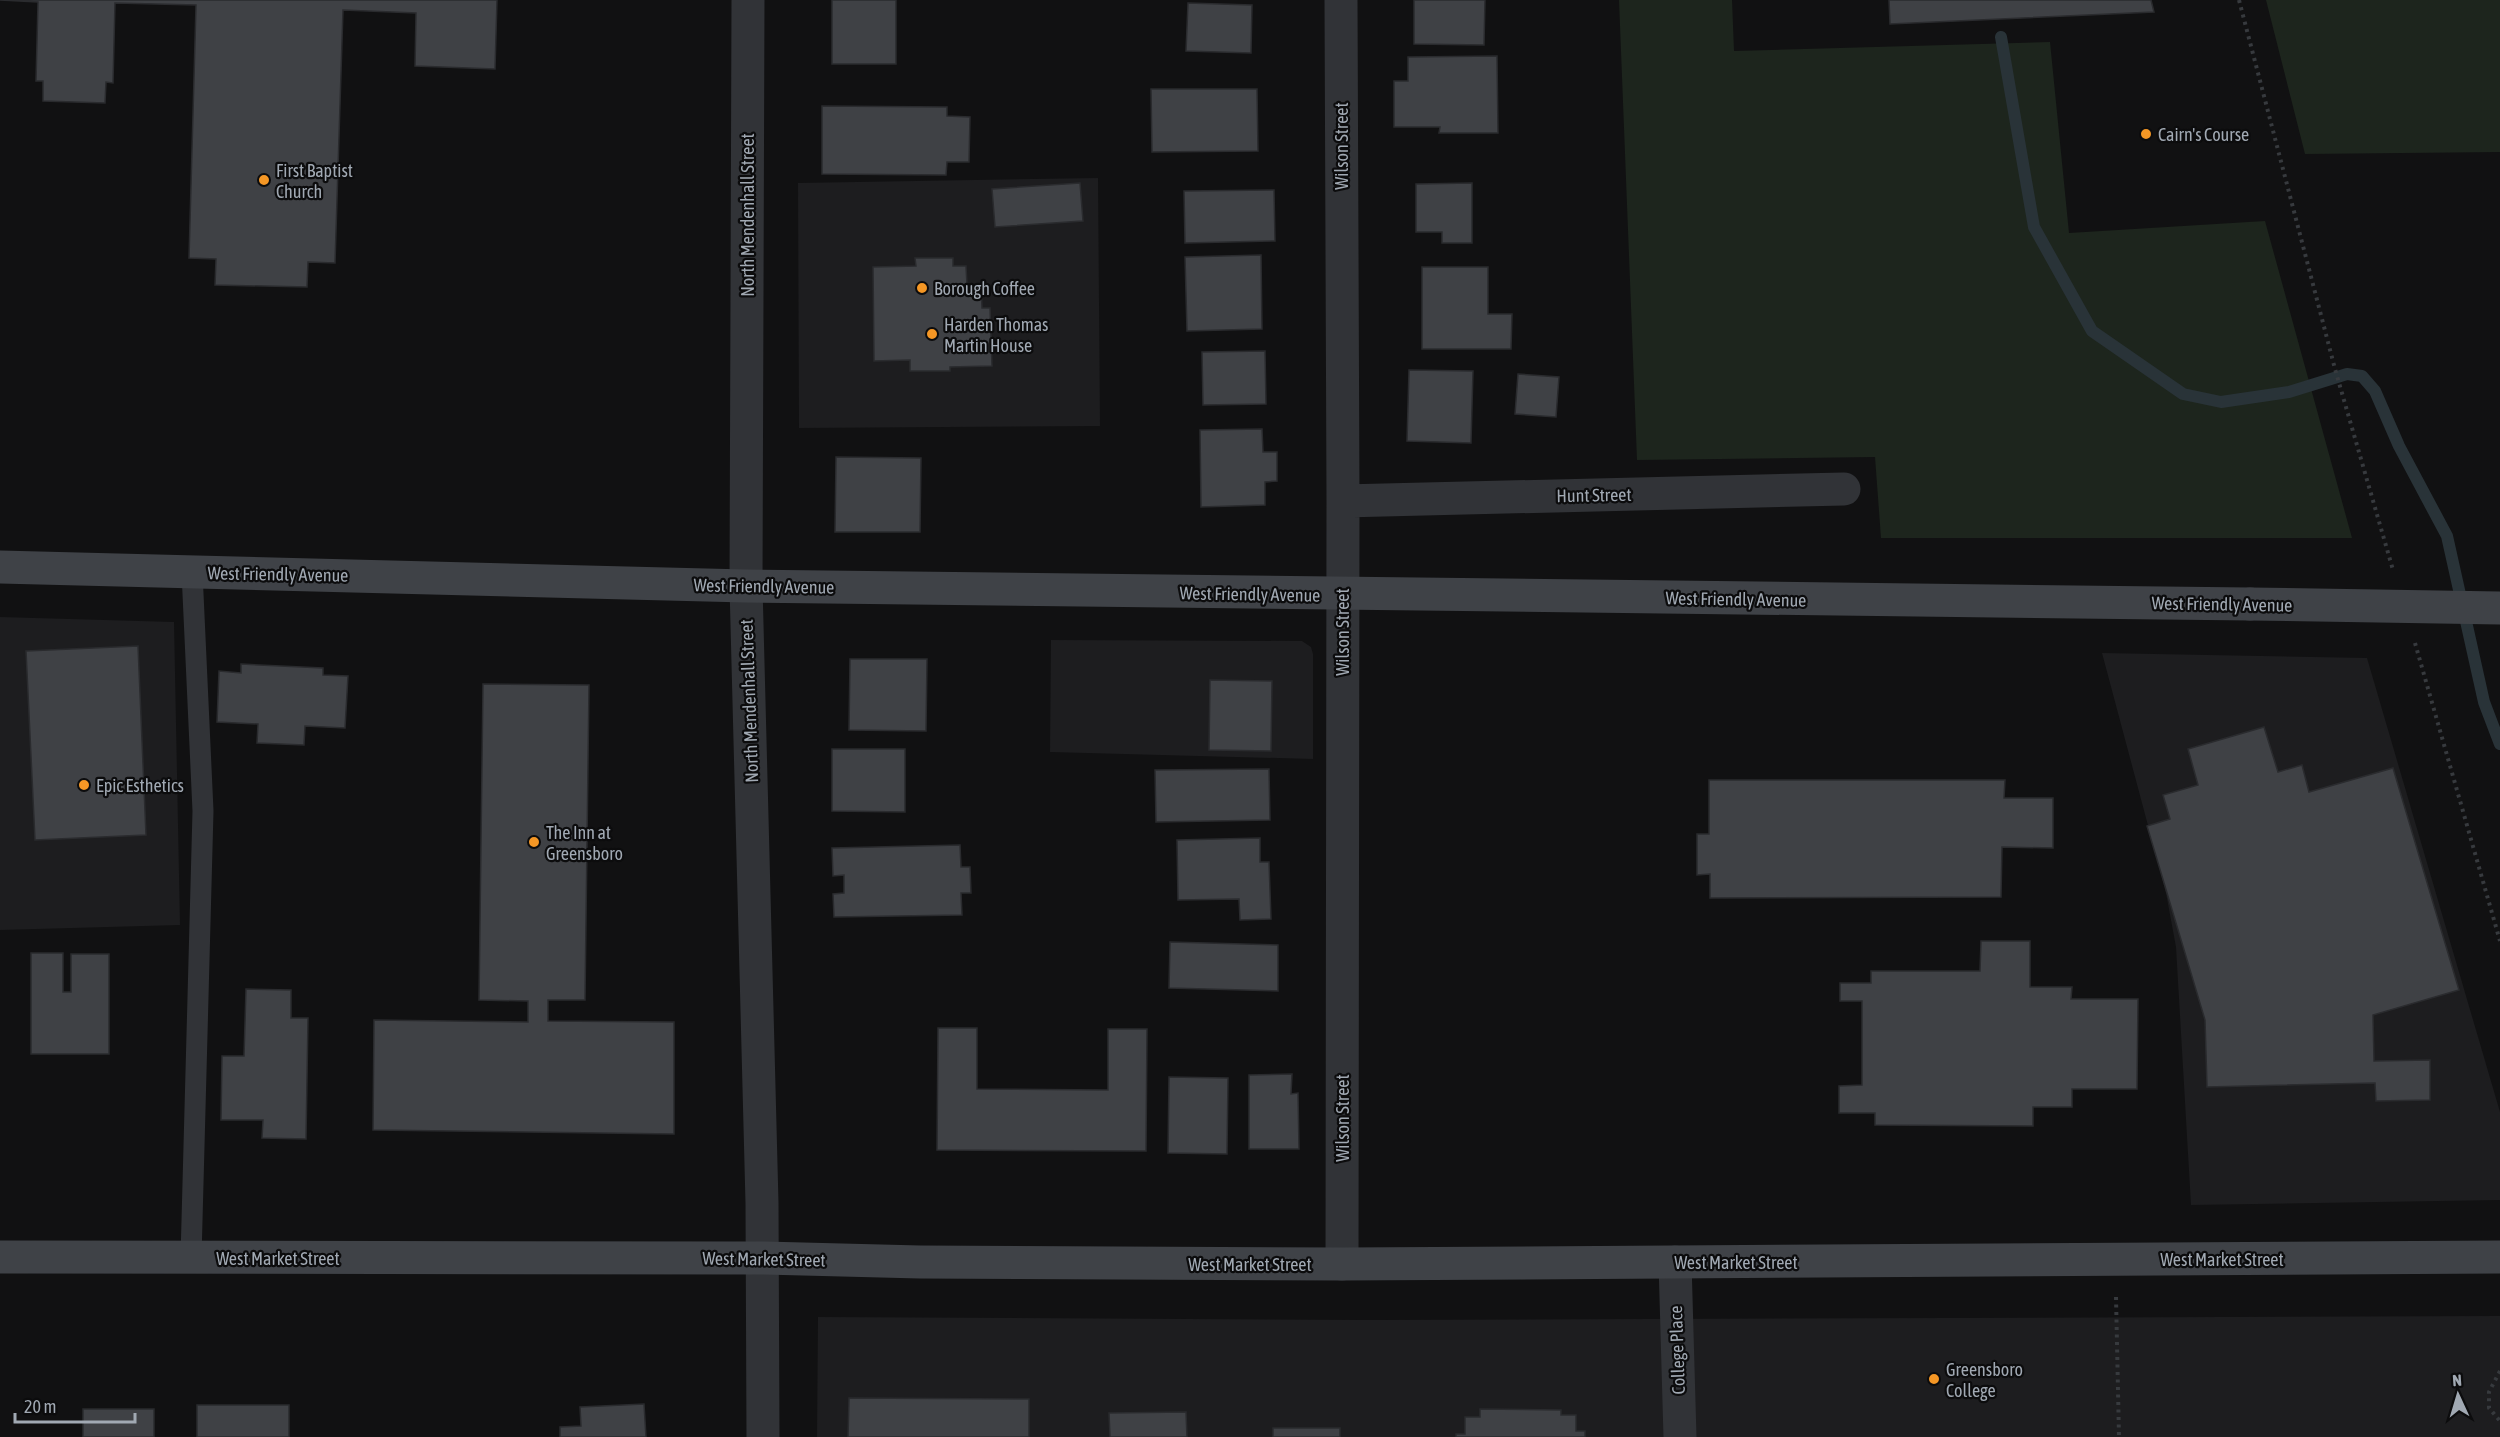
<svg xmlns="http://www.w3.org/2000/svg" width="2500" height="1437" viewBox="0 0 2500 1437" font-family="'Asap Condensed',sans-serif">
<rect width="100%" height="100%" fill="#111112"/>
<path fill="#1d1d1f" d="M1098,178L1100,426L799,428L798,183Z
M0,617L174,622L180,925L0,930Z
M1051,640L1302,641L1311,647L1313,654V759L1050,752Z
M2102,653L2367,658L2500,1112V1200L2191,1205L2176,947L2166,893Z
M2500,1316V1437H817L818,1317L1368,1320Z"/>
<path fill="#1d251d" d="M1619,0H1732L1734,51L2050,42L2069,233L2265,221L2352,538H1881L1875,457L1637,460Z
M2266,0H2500V152L2305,154Z"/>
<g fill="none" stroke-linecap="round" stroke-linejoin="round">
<path stroke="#293338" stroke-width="12" d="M2001,37L2034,227L2092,331L2183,394L2221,402L2289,392L2347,374L2362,376L2375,391L2399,446L2447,536L2484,702L2500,744"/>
</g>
<path fill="#3f4145" stroke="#2a2b2e" stroke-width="1.5" d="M0,0H497L495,69L415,66L416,13L343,10L335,263L308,262L307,287L215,285L216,259L189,258L196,5L115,3L113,83L106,82L105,103L43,101V81H36L38,2Z
M832,0H896V64H832Z
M1414,0H1485L1484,45L1414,44Z
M1889,0H2151L2154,12L1890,24Z
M1188,3L1252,5L1251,53L1186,51Z
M1497,56L1498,133H1439L1440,127H1394V81H1408V57Z
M1151,89H1257L1258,151L1152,152Z
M822,106L947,107V116L970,117L969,162H947L946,175L822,174Z
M1080,183L1083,221L995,227L992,189Z
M1472,183V243H1442V232H1416V184Z
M1274,190L1275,241L1185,243L1184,191Z
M1261,255L1262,329L1187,331L1185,257Z
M915,258H953V266H966L967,285H981L982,308H990L992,366L950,367V371H910V360L874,361L873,267L916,266Z
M1422,267H1488V314H1512L1511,349H1422Z
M1265,351L1266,404L1203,405L1202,352Z
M1409,370L1473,371L1471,443L1407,441Z
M1518,374L1559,377L1556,417L1515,414Z
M1262,429L1263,452H1277V481L1265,482V505L1201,507L1200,430Z
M836,457L921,458L920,532H835Z
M138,646L146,835L35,840L26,651Z
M850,659H927L926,731L849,730Z
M241,664L323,668V675L348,676L345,728L305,726L304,745L257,743L258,724L217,722L219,671L241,673Z
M1210,680L1272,681L1271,751L1209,750Z
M483,684L589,685L585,1000H548V1021L674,1022V1134L373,1130L374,1020L528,1022V1001L479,1000Z
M2264,727L2278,772L2302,765L2309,792L2393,768L2459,990L2373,1015L2374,1061L2430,1060V1100L2376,1101L2375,1083L2207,1087L2205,1020L2147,826L2170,819L2163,795L2198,785L2188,749Z
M832,749H905V812L832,811Z
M1269,769L1270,820L1156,822L1155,770Z
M1709,780H2005L2004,798H2053V848L2002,847L2001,897L1710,898V874L1697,875V834H1709Z
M1260,838V862H1269L1271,919L1240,920L1239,899L1178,900L1177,840Z
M960,845L961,867H970L971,893H961L962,915L834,917L833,894L844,893V875L833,876L832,848Z
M1981,941H2030V987H2072L2071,999H2138L2137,1089H2072V1107H2033V1126L1875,1125V1113H1839V1086L1862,1085V1001H1840V983H1871V971H1980Z
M1170,942L1278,945V991L1169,988Z
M31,953H63V992H71V954H109V1054H31Z
M246,989L291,990V1018H308L306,1139L262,1138L263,1120H221L222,1056H244Z
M938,1028H977V1089L1108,1090V1029H1147L1146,1151L937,1150Z
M1292,1074L1291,1094L1298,1093L1299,1149H1249V1075Z
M1169,1077L1228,1078L1227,1154L1168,1153Z
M849,1398L1029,1399V1437H848Z
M644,1404L646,1437H560V1427L581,1426L580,1407Z
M197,1405H289V1437H197Z
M83,1409H154V1437H83Z
M1480,1409L1561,1410V1415H1576V1431H1585V1437H1456V1434H1465V1417H1480Z
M1186,1412L1187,1437H1110L1109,1413Z
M1273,1428H1340V1437H1273Z"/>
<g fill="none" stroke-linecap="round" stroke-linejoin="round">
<path stroke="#373a3e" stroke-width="4" stroke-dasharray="3 4.5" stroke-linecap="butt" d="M2239,0L2335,369L2393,570
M2415,643L2500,941
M2116,1297L2119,1437
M2500,1371L2489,1392V1408L2500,1421"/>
<path stroke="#313337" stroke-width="21" d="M191,1258L203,811L192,572"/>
<path stroke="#313337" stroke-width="33" d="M1341,0L1343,501L1342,1264
M1343,501L1844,489
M1675,1262L1680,1437"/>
<path stroke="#313337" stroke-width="33" d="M748,0L746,586L762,1203L763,1437"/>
<path stroke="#3f4247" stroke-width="33" d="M0,567L746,586L2250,604
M0,1257L764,1258L920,1262L1342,1264L2500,1257"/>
<path stroke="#3f4247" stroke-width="33" d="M2250,604L2500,608"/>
</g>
<g fill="#f59725" stroke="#0c0c0d" stroke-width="2">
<circle cx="2146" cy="134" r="6"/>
<circle cx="264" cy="180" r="6"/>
<circle cx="922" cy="288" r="6"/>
<circle cx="932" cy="334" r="6"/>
<circle cx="84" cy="785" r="6"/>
<circle cx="534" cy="842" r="6"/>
<circle cx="1934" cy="1379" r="6"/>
</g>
<g text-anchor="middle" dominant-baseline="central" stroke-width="4.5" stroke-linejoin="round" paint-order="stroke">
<g font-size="18" fill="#a1a9b3" stroke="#0c0c0d" text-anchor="start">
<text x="2158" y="134">Cairn's Course</text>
<text x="276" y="170">First Baptist<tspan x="276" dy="21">Church</tspan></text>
<text x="934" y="288">Borough Coffee</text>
<text x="944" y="324">Harden Thomas<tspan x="944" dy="21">Martin House</tspan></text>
<text x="96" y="785">Epic Esthetics</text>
<text x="546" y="832">The Inn at<tspan x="546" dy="21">Greensboro</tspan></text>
<text x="1946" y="1369">Greensboro<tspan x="1946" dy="21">College</tspan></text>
</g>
<g font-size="18" fill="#a1a9b3" stroke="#0c0c0d">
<text transform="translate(1341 146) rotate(-90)">Wilson Street</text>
<text transform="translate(747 215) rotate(-90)">North Mendenhall Street</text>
<text transform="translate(1594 495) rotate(-1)">Hunt Street</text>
<text transform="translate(278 574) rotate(1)">West Friendly Avenue</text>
<text transform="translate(764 586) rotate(1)">West Friendly Avenue</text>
<text transform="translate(1250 594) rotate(1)">West Friendly Avenue</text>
<text transform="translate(1736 599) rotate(1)">West Friendly Avenue</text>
<text transform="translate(2222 604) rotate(1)">West Friendly Avenue</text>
<text transform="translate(1342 632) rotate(-90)">Wilson Street</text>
<text transform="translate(749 701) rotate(-92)">North Mendenhall Street</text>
<text transform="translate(1342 1118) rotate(-90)">Wilson Street</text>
<text x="278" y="1258">West Market Street</text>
<text transform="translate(764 1259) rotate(1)">West Market Street</text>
<text x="2222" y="1259">West Market Street</text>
<text x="1736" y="1262">West Market Street</text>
<text x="1250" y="1264">West Market Street</text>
<text transform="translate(1677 1350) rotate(-92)">College Place</text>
</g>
</g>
<g transform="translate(2458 1395) rotate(356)" stroke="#0c0c0d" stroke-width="4.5" paint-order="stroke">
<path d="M0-4.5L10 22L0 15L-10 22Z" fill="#a1a9b3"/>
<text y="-9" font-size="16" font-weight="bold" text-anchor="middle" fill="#a1a9b3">N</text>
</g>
<path d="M15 1413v9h120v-9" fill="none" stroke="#a1a9b3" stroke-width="3"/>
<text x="24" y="1413" font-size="18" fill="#a1a9b3" stroke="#0c0c0d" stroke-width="4.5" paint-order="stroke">20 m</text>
</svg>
